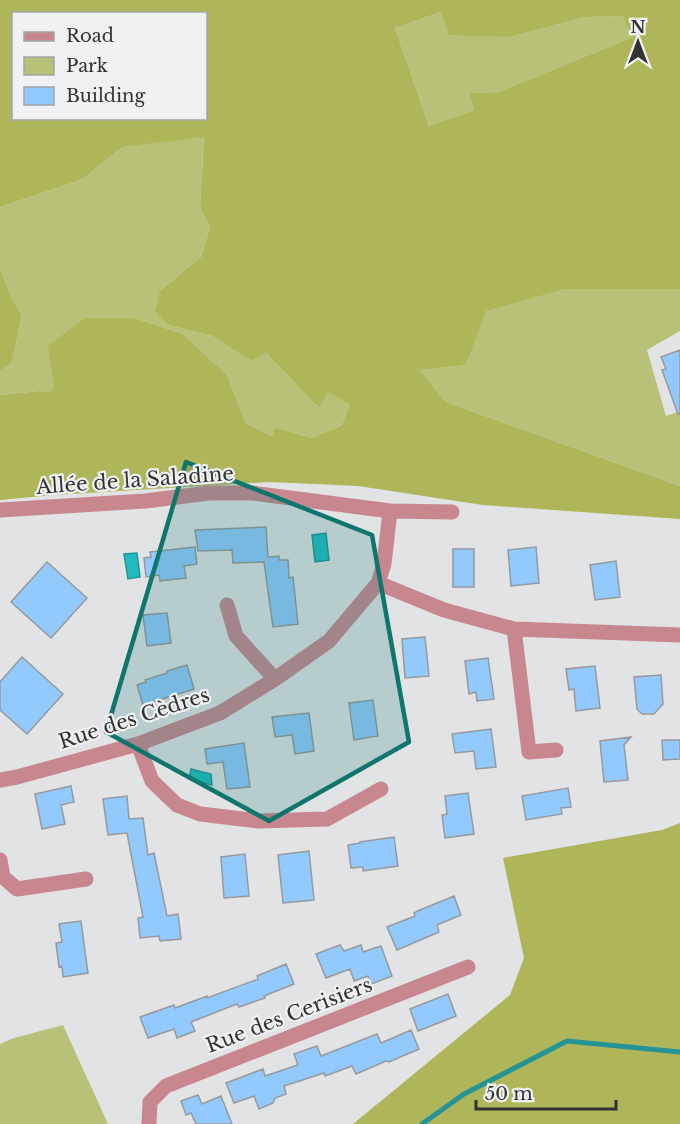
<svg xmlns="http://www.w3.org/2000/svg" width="680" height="1124" viewBox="0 0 680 1124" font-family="'Libre Baskerville',serif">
<rect width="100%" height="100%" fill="#e2e3e5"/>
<path fill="#b9c179" d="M441,12L510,37L586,17L624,16L633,37L498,92L469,93L474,110L429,126L395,28Z
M204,136L200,208L210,227L201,257L160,291L168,325L212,336L251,361L266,353L319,408L327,391L350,405L341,426L311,438L274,427L272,436L246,423L227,375L183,334L134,318L54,386L51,394L40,391L0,395V371L12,363L22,315L11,297L0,267V207L83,179L122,147Z
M566,289H680V331L647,350L666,416L680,411V486L446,402L420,370L466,365L485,311Z
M63,1025L108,1124H0V1044L14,1038Z"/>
<path fill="#aeb659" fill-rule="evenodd" d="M0,0H680V289H566L486,311L466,365L420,370L446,402L680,486V519L483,505L358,486L270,482L54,495L0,500V395L40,391L51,393L54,385L48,346L85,318H134L183,334L227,375L246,423L272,436L274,427L311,438L341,426L350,405L328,392L319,408L266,353L251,361L212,336L168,325L155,312L160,291L201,257L210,227L200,208L204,137L122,147L83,179L0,207ZM441,12L449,35L510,37L586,17L623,16L633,37L498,92L469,93L474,110L429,126L395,28ZM14,14H206V118H14Z
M0,267L11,297L22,315L12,363L0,371Z
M680,823V1124H353L510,995L524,958L503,858L662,830Z"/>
<path fill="#21bcc1" stroke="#269396" stroke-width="1.5" d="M326,533L329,560L315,562L312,535Z
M137,553L140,577L128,579L124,554Z
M191,769L211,774L212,785L189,779Z"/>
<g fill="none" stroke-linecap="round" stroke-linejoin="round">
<path stroke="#269396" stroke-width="5" d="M422,1124L464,1094L567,1041L680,1052"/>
</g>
<path fill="#92cafe" stroke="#98999a" stroke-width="1.5" d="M680,350V414H678L662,370L666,369L661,357Z
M266,527L268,557L279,556V560H288L289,578L293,577L298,624L273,627L264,562L233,563L232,550L198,551L195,530Z
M195,547L197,564L184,566L186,578L160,581L159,575L146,577L144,558L151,557L150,552Z
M536,547L539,583L511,586L508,550Z
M453,549H474V587H453Z
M616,561L620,597L595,600L590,565Z
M47,562L87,598L51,638L11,602Z
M167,613L171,643L147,646L143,615Z
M425,637L429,676L405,678L402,639Z
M22,657L63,694L27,734L0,710V682Z
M488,658L494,699L477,701L476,692L469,694L465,661Z
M187,665L194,689L143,705L137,685L146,682L145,680L167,673V671Z
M595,666L600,708L576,711L574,689L569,690L566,669Z
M661,675L663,704L654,714H642L637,709L634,677Z
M373,700L378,736L354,740L349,703Z
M309,713L314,751L295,754L292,735L275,737L272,717Z
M491,729L496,767L476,769L474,751L455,753L452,734Z
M631,737L624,745L628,780L604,782L600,741Z
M662,740H680V759L663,760Z
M244,743L250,787L227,789L223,762L207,764L205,749Z
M71,786L74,802L61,805L65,824L42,829L35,794Z
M568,788L571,807L561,808L562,814L526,820L522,796Z
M468,793L474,834L445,838L442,815L447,814L445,796Z
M127,796L129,819L143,818L148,855L154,853L167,916L178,914L181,939L160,941L159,936L140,938L138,918L143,917L127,833L108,835L103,799Z
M394,837L398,866L363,871V867L351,868L348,845L360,843V842Z
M309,851L314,900L283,903L278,855Z
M245,854L249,896L224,898L221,857Z
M454,896L461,915L437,925L439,932L397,950L387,927L415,916L414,913L420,910Z
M81,921L88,973L63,977L62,966L59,967L56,943L62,942L59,924Z
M340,945L344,951L361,945L363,952L381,946L392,976L371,984L368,976L354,981L350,969L326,978L316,954Z
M286,964L294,984L264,996L265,998L239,1007L237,1004L191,1022L195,1031L177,1038L174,1029L148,1038L140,1017L174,1005L175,1008L207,996V998L258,979L257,976Z
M448,994L456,1016L418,1031L410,1009Z
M411,1030L419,1049L389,1062L386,1061L356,1074L352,1066L325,1076L324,1073L284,1086L286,1094L275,1098L273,1103L259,1109L254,1096L234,1103L226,1083L263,1069L265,1076L298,1065L294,1054L317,1046L321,1056L377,1034L381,1043Z
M198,1095L202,1104L221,1096L232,1124H196L191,1113L186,1115L181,1101Z"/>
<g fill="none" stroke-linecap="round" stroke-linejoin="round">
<path stroke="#c8878f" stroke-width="15" d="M0,510L145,501L209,493H252L390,511L452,512
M378,583L444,610L514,629L680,635
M227,605L236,636L275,679
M514,629L529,752L556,750
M138,744L152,781L177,805L200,814L259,821L327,819L381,789
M0,780L17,777L138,744L220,713L275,679L329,641L378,583L384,564L390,511
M0,860L3,877L17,889L86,879
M149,1124L150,1102L166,1086L468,967"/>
</g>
<path fill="#0f766e" fill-opacity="0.2" stroke="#0f766e" stroke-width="4.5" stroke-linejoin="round" d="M186,462L372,535L409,742L269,821L106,732Z"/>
<g text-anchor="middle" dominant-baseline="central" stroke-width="4.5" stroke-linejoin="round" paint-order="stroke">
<g font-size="20" fill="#323233" stroke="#eff1f2">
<text transform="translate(135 480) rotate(-4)">Allée de la Saladine</text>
<text transform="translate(134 718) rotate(-18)">Rue des Cèdres</text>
<text transform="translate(289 1015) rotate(-21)">Rue des Cerisiers</text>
</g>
</g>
<rect x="12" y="12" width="195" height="108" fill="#eff1f2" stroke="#a3a5a6" stroke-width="1.5"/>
<rect x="24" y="32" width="30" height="9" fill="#c8878f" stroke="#a3a5a6" stroke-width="1.5"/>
<text x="66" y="42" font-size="18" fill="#323233">Road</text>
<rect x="24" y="57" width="30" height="18" fill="#b9c179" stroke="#a3a5a6" stroke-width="1.5"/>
<text x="66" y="72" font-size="18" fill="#323233">Park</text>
<rect x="24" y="87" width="30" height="18" fill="#92cafe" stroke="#a3a5a6" stroke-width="1.5"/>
<text x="66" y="102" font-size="18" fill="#323233">Building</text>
<g transform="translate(638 42)" stroke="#eff1f2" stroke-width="4.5" paint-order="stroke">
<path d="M0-4.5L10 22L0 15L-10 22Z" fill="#323233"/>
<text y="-9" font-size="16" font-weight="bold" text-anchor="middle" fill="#323233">N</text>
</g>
<path d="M476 1100v9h140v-9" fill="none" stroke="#323233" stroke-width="3"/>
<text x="485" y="1100" font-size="18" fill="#323233" stroke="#eff1f2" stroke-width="4.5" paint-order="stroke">50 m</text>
</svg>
